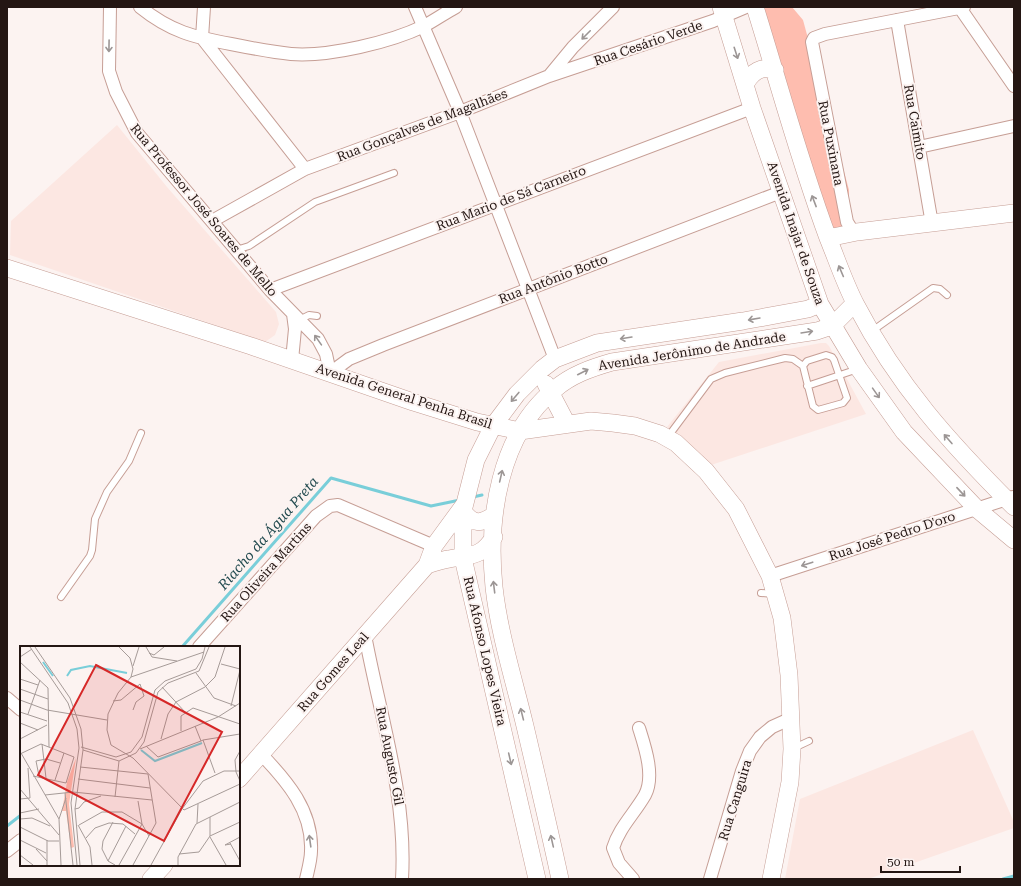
<svg xmlns="http://www.w3.org/2000/svg" width="1021" height="886" viewBox="0 0 1021 886" font-family="'Roboto Serif',serif">
<rect width="100%" height="100%" fill="#fcf3f1"/>
<path fill="#fce7e2" d="M117,125L167,187L276,312L279,324L275,335L265,342L10,255L11,221Z
M821,343H826L829,346L866,414L711,465L688,443L667,427L719,362Z
M973,730L1014,822V828L868,879H785L800,799Z"/>
<path fill="#febdaf" d="M763,7H792L803,20L849,190V216L845,229L830,235Z"/>
<g fill="none" stroke-linecap="round" stroke-linejoin="round">
<path stroke="#79ced9" stroke-width="3" d="M473,497L482,495
M182,647L331,478L431,506L460,500
M7,826L21,815
M1003,879L1014,876"/>
<g stroke="#c69e95" stroke-width="8">
<path id="lane" d="M236,250L249,246L315,202L394,173
M299,320L309,315L317,316
M872,331L933,288L940,289L947,295
M826,355L832,357L834,360L847,398L843,403L818,410L813,406L803,366L807,361Z
M807,386L858,369
M667,438L711,379L725,373L785,358L793,359L803,366
M761,593L774,594
M61,597L90,556L92,550L95,519L107,492L129,461L141,433
M794,748L809,741"/>
</g>
<g stroke="#c69e95" stroke-width="14">
<path id="street" d="M110,7L109,71L116,92L137,133L270,290L318,339L326,354L330,373L349,359L383,345L781,192
M140,7C171,32 194,37 231,44C251,48 271,52 291,54C329,57 391,42 424,26C435,20 445,13 456,7
M204,7L202,38L305,169
M415,7L460,112L555,359
M960,8L1014,86
M897,20L932,224
M549,76L573,47L613,7
M919,147L1014,126
M212,221L305,169L460,112L549,76L713,21L746,7
M857,232L852,230L847,222L812,42L814,38L825,34L964,7
M270,290L752,108
M292,360L295,329L293,314
M770,576L1013,497
M365,635C380,716 407,796 402,879
M199,647L316,516L330,506L338,505L434,546
M7,698L21,710
M261,754C287,781 313,811 311,851C311,860 308,870 306,879
M7,851L21,840
M633,879L619,863L613,848C619,828 634,814 645,795C655,776 645,747 639,728
M710,879L742,771L750,751L760,737L772,727L792,718"/>
</g>
<g stroke="#c69e95" stroke-width="18">
<path id="secondary" d="M721,7L752,108L820,304L859,369L904,432L977,509L1014,540
M755,7C779,84 800,163 828,238C837,260 845,284 856,305C898,386 950,443 1014,507
M746,83C752,72 762,65 775,70
M828,238L857,232L1014,213
M7,268L251,346L413,402L477,422L520,431L591,421L613,423L635,426L660,434L676,443L706,471L736,509L770,576L782,618L789,675L792,749L790,782L771,879
M546,384L567,424
M463,511C473,525 481,524 494,515
M427,565C434,563 441,560 449,559C470,554 480,559 494,537
M239,779L427,565L434,546L464,505
M151,879L164,865
M537,879L463,558V511L476,460L493,426L517,394L542,369L555,359L597,343L743,321L808,309L820,304
M560,879C549,828 537,777 525,726C514,680 499,633 494,587C487,519 499,434 555,389C571,375 591,368 612,362L817,331L832,326L855,303"/>
</g>
<use href="#lane" stroke="#fff" stroke-width="6"/>
<use href="#street" stroke="#fff" stroke-width="12"/>
<use href="#secondary" stroke="#fff" stroke-width="17"/>
</g>
<defs><path id="oneway-shaft" d="M-6 0H5M1.5-3L5.5 0L1.5 3" fill="none" stroke-width="1.6" stroke-linecap="round" stroke-linejoin="round"/></defs>
<g stroke="#9c9695">
<use href="#oneway-shaft" transform="translate(586 35) rotate(135)"/>
<use href="#oneway-shaft" transform="translate(109 46) rotate(91)"/>
<use href="#oneway-shaft" transform="translate(736 53) rotate(72)"/>
<use href="#oneway-shaft" transform="translate(814 201) rotate(-111)"/>
<use href="#oneway-shaft" transform="translate(841 271) rotate(-113)"/>
<use href="#oneway-shaft" transform="translate(754 319) rotate(170)"/>
<use href="#oneway-shaft" transform="translate(807 332) rotate(-9)"/>
<use href="#oneway-shaft" transform="translate(626 338) rotate(171)"/>
<use href="#oneway-shaft" transform="translate(318 340) rotate(-125)"/>
<use href="#oneway-shaft" transform="translate(583 372) rotate(-27)"/>
<use href="#oneway-shaft" transform="translate(876 393) rotate(55)"/>
<use href="#oneway-shaft" transform="translate(515 397) rotate(130)"/>
<use href="#oneway-shaft" transform="translate(948 439) rotate(-131)"/>
<use href="#oneway-shaft" transform="translate(501 476) rotate(-77)"/>
<use href="#oneway-shaft" transform="translate(961 492) rotate(47)"/>
<use href="#oneway-shaft" transform="translate(807 564) rotate(162)"/>
<use href="#oneway-shaft" transform="translate(494 587) rotate(-97)"/>
<use href="#oneway-shaft" transform="translate(522 714) rotate(-104)"/>
<use href="#oneway-shaft" transform="translate(510 759) rotate(77)"/>
<use href="#oneway-shaft" transform="translate(310 841) rotate(-98)"/>
<use href="#oneway-shaft" transform="translate(552 841) rotate(-103)"/>
</g>
<g text-anchor="middle" dominant-baseline="central" stroke-width="4" stroke-linejoin="round" paint-order="stroke">
<g font-size="13" fill="#241613" stroke="#fcf3f1">
<text transform="translate(648 43) rotate(-19)">Rua Cesário Verde</text>
<text transform="translate(915 122) rotate(80)">Rua Caimito</text>
<text transform="translate(422 125) rotate(-21)">Rua Gonçalves de Magalhães</text>
<text transform="translate(831 143) rotate(79)">Rua Puxinana</text>
<text transform="translate(511 198) rotate(-21)">Rua Mario de Sá Carneiro</text>
<text transform="translate(204 210) rotate(50)">Rua Professor José Soares de Mello</text>
<text transform="translate(796 233) rotate(71)">Avenida Inajar de Souza</text>
<text transform="translate(553 279) rotate(-21)">Rua Antônio Botto</text>
<text transform="translate(692 351) rotate(-9)">Avenida Jerônimo de Andrade</text>
<text transform="translate(404 396) rotate(18)">Avenida General Penha Brasil</text>
<text transform="translate(892 536) rotate(-18)">Rua José Pedro D'oro</text>
<text transform="translate(266 572) rotate(-48)">Rua Oliveira Martins</text>
<text transform="translate(485 651) rotate(77)">Rua Afonso Lopes Vieira</text>
<text transform="translate(333 672) rotate(-49)">Rua Gomes Leal</text>
<text transform="translate(390 756) rotate(79)">Rua Augusto Gil</text>
<text transform="translate(735 800) rotate(-73)">Rua Canguira</text>
</g>
<g font-size="14" font-style="italic" fill="#224a4f" stroke="#fcf3f1">
<text transform="translate(268 533) rotate(-49)">Riacho da Água Preta</text>
</g>
</g>
<g transform="translate(20 646)">
<rect width="220" height="220" fill="#fcf3f1"/>
<path d="M56,112L49,158L54,201L51,202L46,165H42L47,136Z" fill="#febdaf"/>
<path fill="none" stroke="#79ced9" stroke-width="2" d="M23,16L33,30M47,30L51,24L70,20L107,27M121,104L135,115L182,97"/>
<path fill="none" stroke="#a69b98" stroke-width="1" d="M10,1L48,57L57,83L59,102L51,157L57,219M15,1L50,52L61,83L63,104L55,163L60,219M99,1L110,12L113,23L111,31L98,47L88,68L87,84L91,99L113,112L164,164L220,138M126,1L132,11L157,15M129,7L134,9L144,1M0,11L12,3M0,16L28,42L29,101M201,18L220,23M113,20L119,1M176,27L194,52L216,60M111,31L184,6M0,33L18,39M142,41L165,66M0,43L28,53M0,54L27,64L87,74M93,55L101,54L120,38L124,50L116,56L113,64M211,60L220,24M0,66L27,75M8,68L20,34M0,77L18,84M175,80L181,95L183,94L195,127M161,85V70L173,62L220,78M0,93L27,79M141,93L148,68L156,56L185,41L195,31L205,1M183,94L220,88M22,98L26,132M126,100L138,111L181,95M61,101L96,111L111,106L122,91L135,44L145,35L176,23L182,13L185,1M120,103L198,71L220,57M63,104L99,115L116,107L124,96L138,46L148,37L179,25L189,1M220,105L215,114L216,126L220,135M1,107L39,173L41,219M0,108L21,98L54,111M60,121L128,128L136,177L113,219M13,130L46,137L54,111M19,130L16,115L26,113L40,117M58,133L130,142M35,134L44,107M0,143L39,189M45,147L53,219M25,149L53,146L132,154M95,151L99,115M0,153L10,152L8,122M55,163L59,162L64,156L81,150M0,167L19,163M0,173L12,172L30,180M39,173L46,152M93,176L83,195L82,203L88,215L95,219M177,177L178,158M58,179L70,201L72,219M59,179L82,166H102L122,178L129,190M0,181L28,195H39M190,190V171M190,191L206,219M66,192L75,182L89,177L103,178L115,188M0,194L26,207M210,197L220,215M211,198L205,199L220,191M16,203L27,215M159,208L179,206L190,190L220,176M0,209L13,219M88,215L106,180M27,219V194M99,219L122,178L118,155M131,219L162,163L183,135L204,125H220M158,219V211L176,178L220,156"/>
<path fill="#d62828" fill-opacity="0.15" stroke="#d62828" stroke-width="2" d="M76,19L202,86L144,195L18,129Z"/>
<rect width="220" height="220" fill="none" stroke="#241613" stroke-width="2"/>
</g>
<rect width="1021" height="886" fill="none" stroke="#241613" stroke-width="16"/>
<path d="M881 866v6h79v-6" fill="none" stroke="#241613" stroke-width="2"/>
<text x="887" y="866" font-size="12" fill="#241613" stroke="#fcf3f1" stroke-width="3" paint-order="stroke">50 m</text>
</svg>
